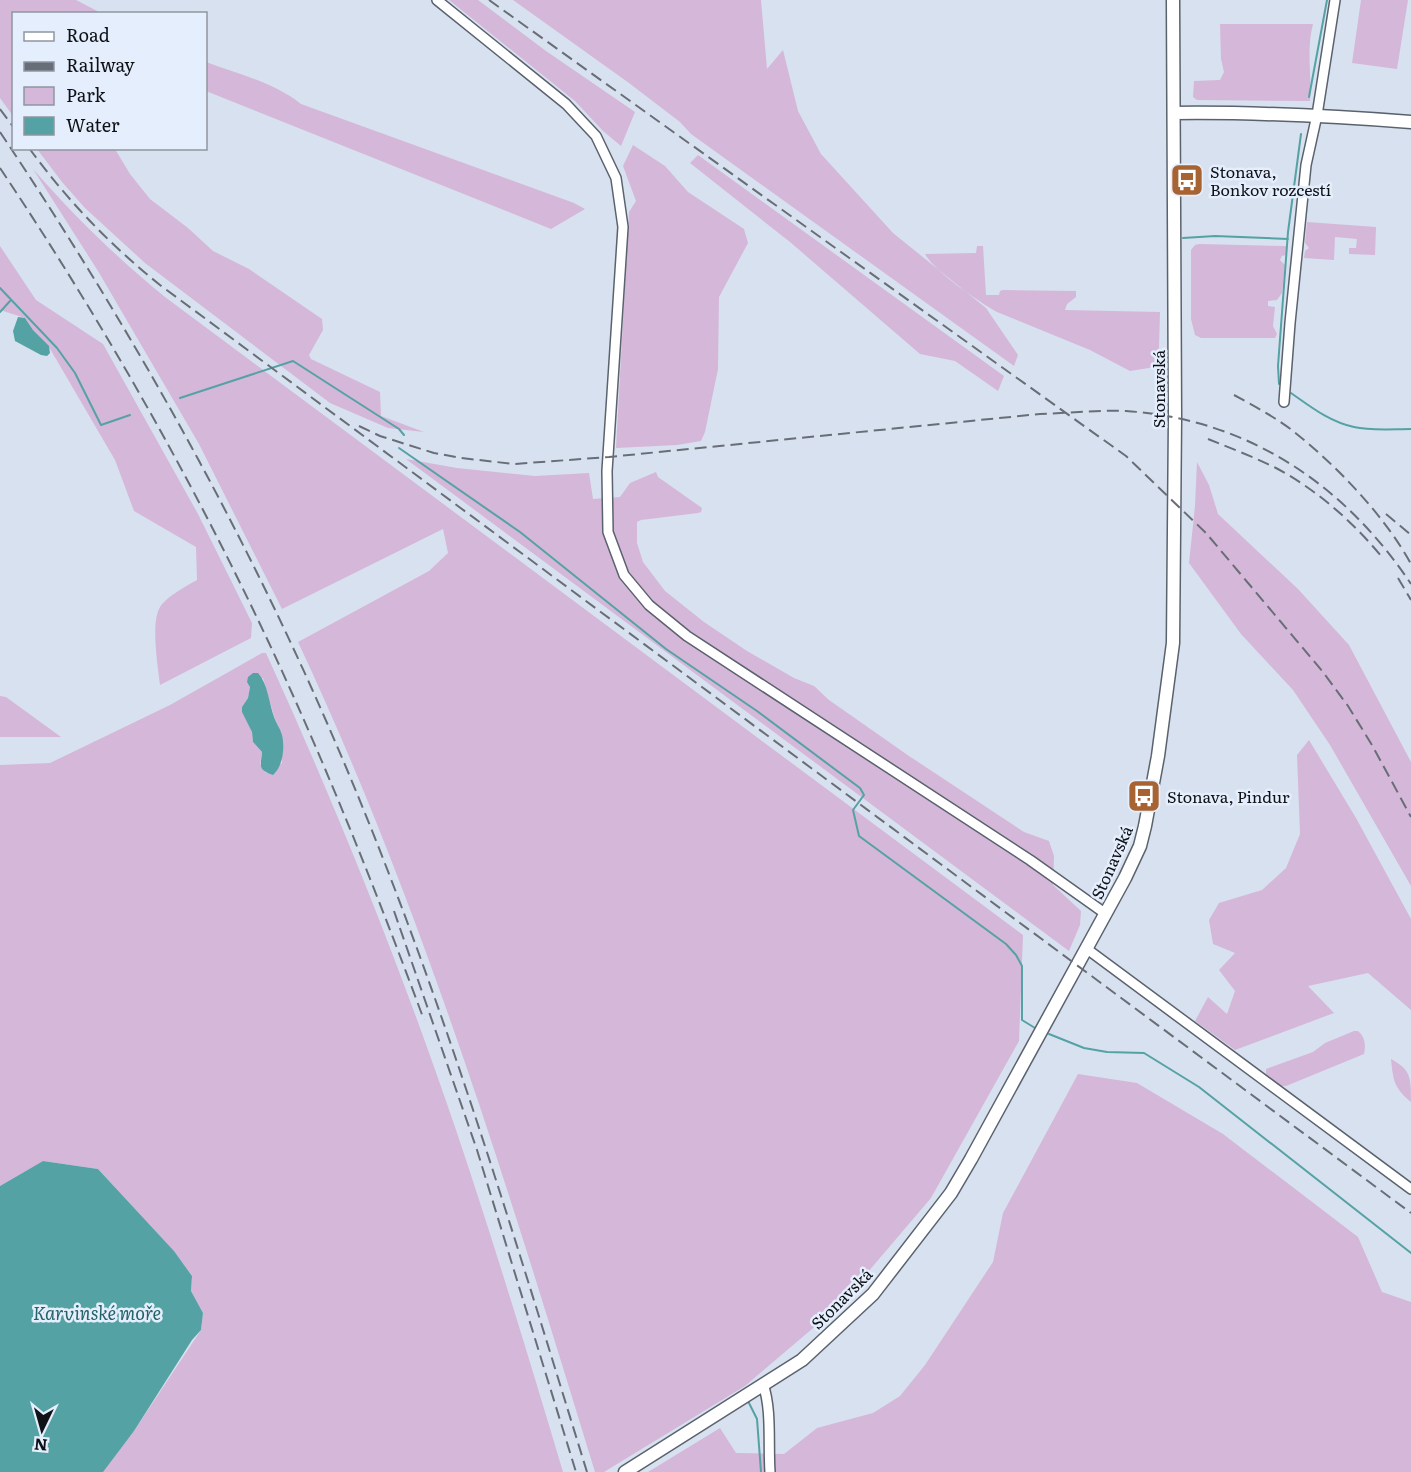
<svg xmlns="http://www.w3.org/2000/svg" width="1411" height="1472" viewBox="0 0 1411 1472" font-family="Literata,serif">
<rect width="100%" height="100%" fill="#d8e1ef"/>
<path fill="#d5b7d9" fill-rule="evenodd" d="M0,0H76L101,13L14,14L13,116L0,98Z
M449,0H478L546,51L635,112L621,146L603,131L575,101Z
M513,0H761L767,69L783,50L798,111L821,154L893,233L986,308L1018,355L1014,366L691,134L680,122L629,83Z
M1361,0H1408L1397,69L1352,63Z
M1220,24H1313C1306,50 1312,75 1310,101L1197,100L1193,97L1194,81L1220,80L1224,72L1221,59Z
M206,62C238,74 273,82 301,104L574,203L585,209L551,229L206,91Z
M633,145L665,166L688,192L744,229L748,243L719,297L718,369L705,432L701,441L677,445L616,448L629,212L636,201L623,166Z
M37,149H115L130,174L150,199L188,228L213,251L249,269L322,319L323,330L309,355L311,359L380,392L381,416L424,432L388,428L330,403L145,263L85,208L62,182Z
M698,155L1004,376L998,391L955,361L920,354L790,242L690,163Z
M33,169C74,216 117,258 165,297L1023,935L1019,1041L931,1198L839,1306L745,1386L604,1472H595C509,1191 423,908 298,642L429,571L448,553L443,529L282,609L199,444L98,271Z
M1307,222L1376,227L1375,255L1349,254V248H1356L1357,239L1335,237L1334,260L1304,258L1305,251L1309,248L1305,243Z
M1199,244L1286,246V255L1282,256L1280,260L1285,265L1282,293L1277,300L1268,301V306L1275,307L1273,326L1277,334L1275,338H1201L1195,335L1191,319V250L1195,245Z
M0,246L36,300L103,344L198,514L252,623L251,638L160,685C158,667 151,626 159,609C164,598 186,586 197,580L196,547L134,511L115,460L49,347L33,330L25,318L0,310Z
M977,246H983L986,295H999L1000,291L1003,290L1076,291V297L1067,304L1065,310L1160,312L1159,347L1155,367L1130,371L1090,350L997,312C979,302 934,271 925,254L976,253Z
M406,459L457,468L535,476L589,473L593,499L620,497L630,483L656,472L658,477L702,508L701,512L698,513L641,520L637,522V543L643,562L665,591L704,622L747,651L794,678L814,686L829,700L909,756L1024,832L1049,841L1054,856L1053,885L1081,911L1080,925L1069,951Z
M1197,462L1209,485L1218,514L1298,589L1349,645L1411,762V886L1330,745L1293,690L1241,634L1189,563L1195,506Z
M262,653H266C337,808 401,968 456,1130C494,1243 529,1358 563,1472H101L134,1431L201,1330L203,1313L191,1291L192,1276L174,1251L98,1169L43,1161L0,1186V765L50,763L170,705ZM263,678L274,716L282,736V763L266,773L260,764L262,752L253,742L252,732L242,707L248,698L250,687Z
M0,696L6,697L61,737H0Z
M1309,740L1356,818L1411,919V1010L1368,973L1308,986L1334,1013L1235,1050L1195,1021L1208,997L1227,1014L1235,991L1219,970L1235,953L1213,944L1209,920L1219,903L1262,890L1286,868L1300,834L1297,755Z
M1354,1031H1358C1365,1037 1366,1045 1364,1054L1286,1086H1281L1266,1074V1069L1313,1052L1325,1043Z
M1391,1059C1411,1070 1411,1077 1411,1102C1394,1088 1393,1080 1391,1059Z
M1078,1074L1137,1083L1223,1134L1358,1237L1382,1292L1411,1302V1472H648L720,1428L736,1453L784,1454L817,1428L873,1413L900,1396L925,1365L993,1262L1003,1213Z"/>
<path fill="#55a2a4" d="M18,317L25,318L33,330L49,346L50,353L47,356L41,355L15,341L13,331Z
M253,673H258C268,684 269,703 274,717C276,723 280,728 282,735C285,748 283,766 273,775C257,769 261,766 262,752L253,742L252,732L242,712V707L248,698L250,687L247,682L248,677Z
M43,1161L98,1169L174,1251L192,1276L191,1291L203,1313L201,1330L192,1340L134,1431L103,1472H0V1186Z"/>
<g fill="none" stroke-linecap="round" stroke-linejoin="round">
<path stroke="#55a2a4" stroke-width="2" d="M1309,97L1327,0
M1183,238L1215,236L1288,239
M0,288L57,348L75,373L101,425L130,415
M0,312L10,301
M1279,384L1278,366L1288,232L1301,134
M1291,393C1311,407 1330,422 1354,427C1371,431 1393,429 1411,429
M180,398L293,361L399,429L404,435
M399,448L520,532L666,649L757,711L860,788L864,795L853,810L859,836L1006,944L1016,955L1022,966V1020L1035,1028
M1049,1034L1084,1048L1107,1052L1144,1053L1199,1087L1411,1253
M747,1399L757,1419L761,1472"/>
<g stroke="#5a626d" stroke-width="12">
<path id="street" d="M437,0L566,104L596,136L616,178L623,227L607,471L608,532L624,575L649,605L687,636L1030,860L1106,914
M1284,402L1290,323L1306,165L1317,115L1335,0
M1087,949L1411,1189
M763,1384C772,1410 768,1444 770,1472"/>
</g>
<g stroke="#5a626d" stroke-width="15">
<path id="secondary" d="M1174,113C1254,112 1332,116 1411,122
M625,1472L802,1360L873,1294L951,1193L971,1159L1125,878L1140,846L1145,826L1158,756L1173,643L1175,418L1173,0"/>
</g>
<use href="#street" stroke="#fff" stroke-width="9"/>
<use href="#secondary" stroke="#fff" stroke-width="12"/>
<path stroke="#686e77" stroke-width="2" stroke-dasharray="12 6" stroke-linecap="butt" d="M489,0L1126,456L1206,533L1323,672L1348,706L1372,745L1411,817
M0,109L14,128
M0,132C130,326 245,531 337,746C439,984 511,1226 587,1472
M29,148C67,200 110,245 160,285L1411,1213
M0,168C101,319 192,479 269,643C327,767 377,893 424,1020
M1234,395C1254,406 1275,417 1293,431C1336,465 1385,516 1411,564
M359,426L380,436L434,453L461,458L514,464L609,457L1040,414C1068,413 1097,410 1126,411C1248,419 1345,485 1411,584
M1208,439C1230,448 1254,457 1276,468C1317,490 1352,521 1382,557
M1386,514L1411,535
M1398,578L1411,600
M394,911L477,1150L576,1472"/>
</g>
<defs>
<g id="bus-square" transform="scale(1.725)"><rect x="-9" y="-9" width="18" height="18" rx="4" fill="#a76332" stroke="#e5eefc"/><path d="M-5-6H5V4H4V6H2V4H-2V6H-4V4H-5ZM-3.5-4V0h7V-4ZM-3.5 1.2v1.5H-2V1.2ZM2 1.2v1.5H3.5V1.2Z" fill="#fff"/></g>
</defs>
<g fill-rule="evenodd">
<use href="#bus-square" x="1187" y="180"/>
<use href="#bus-square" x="1144" y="796"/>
</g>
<g text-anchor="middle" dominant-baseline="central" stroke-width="5" stroke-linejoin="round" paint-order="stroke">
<g font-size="16" fill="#0e1116" stroke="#e5eefc" text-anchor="start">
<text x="1210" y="171">Stonava,<tspan x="1210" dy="18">Bonkov rozcestí</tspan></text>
<text x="1167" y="796">Stonava, Pindur</text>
</g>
<g font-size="16" fill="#0e1116" stroke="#e5eefc">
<text transform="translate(1158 389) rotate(-90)">Stonavská</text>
<text transform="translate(1111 862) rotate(-66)">Stonavská</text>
<text transform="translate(841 1298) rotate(-45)">Stonavská</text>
</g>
<g font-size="18" font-style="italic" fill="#236265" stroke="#e5eefc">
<text x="97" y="1312">Karvinské moře</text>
</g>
</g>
<rect x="12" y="12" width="195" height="138" fill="#e5eefc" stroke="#8f96a0" stroke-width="1.5"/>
<rect x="24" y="32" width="30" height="9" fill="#ffffff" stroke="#8f96a0" stroke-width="1.5"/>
<text x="66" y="42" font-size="18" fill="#0e1116">Road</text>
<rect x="24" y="62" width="30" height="9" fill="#686e77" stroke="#8f96a0" stroke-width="1.5"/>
<text x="66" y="72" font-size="18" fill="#0e1116">Railway</text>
<rect x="24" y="87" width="30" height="18" fill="#d5b7d9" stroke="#8f96a0" stroke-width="1.5"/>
<text x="66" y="102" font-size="18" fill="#0e1116">Park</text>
<rect x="24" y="117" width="30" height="18" fill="#55a2a4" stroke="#8f96a0" stroke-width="1.5"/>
<text x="66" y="132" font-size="18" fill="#0e1116">Water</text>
<g transform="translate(42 1430) rotate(185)" stroke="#e5eefc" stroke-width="4.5" paint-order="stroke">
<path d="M0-4.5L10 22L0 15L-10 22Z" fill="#0e1116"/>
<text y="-9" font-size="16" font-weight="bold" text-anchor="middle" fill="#0e1116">N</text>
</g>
</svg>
